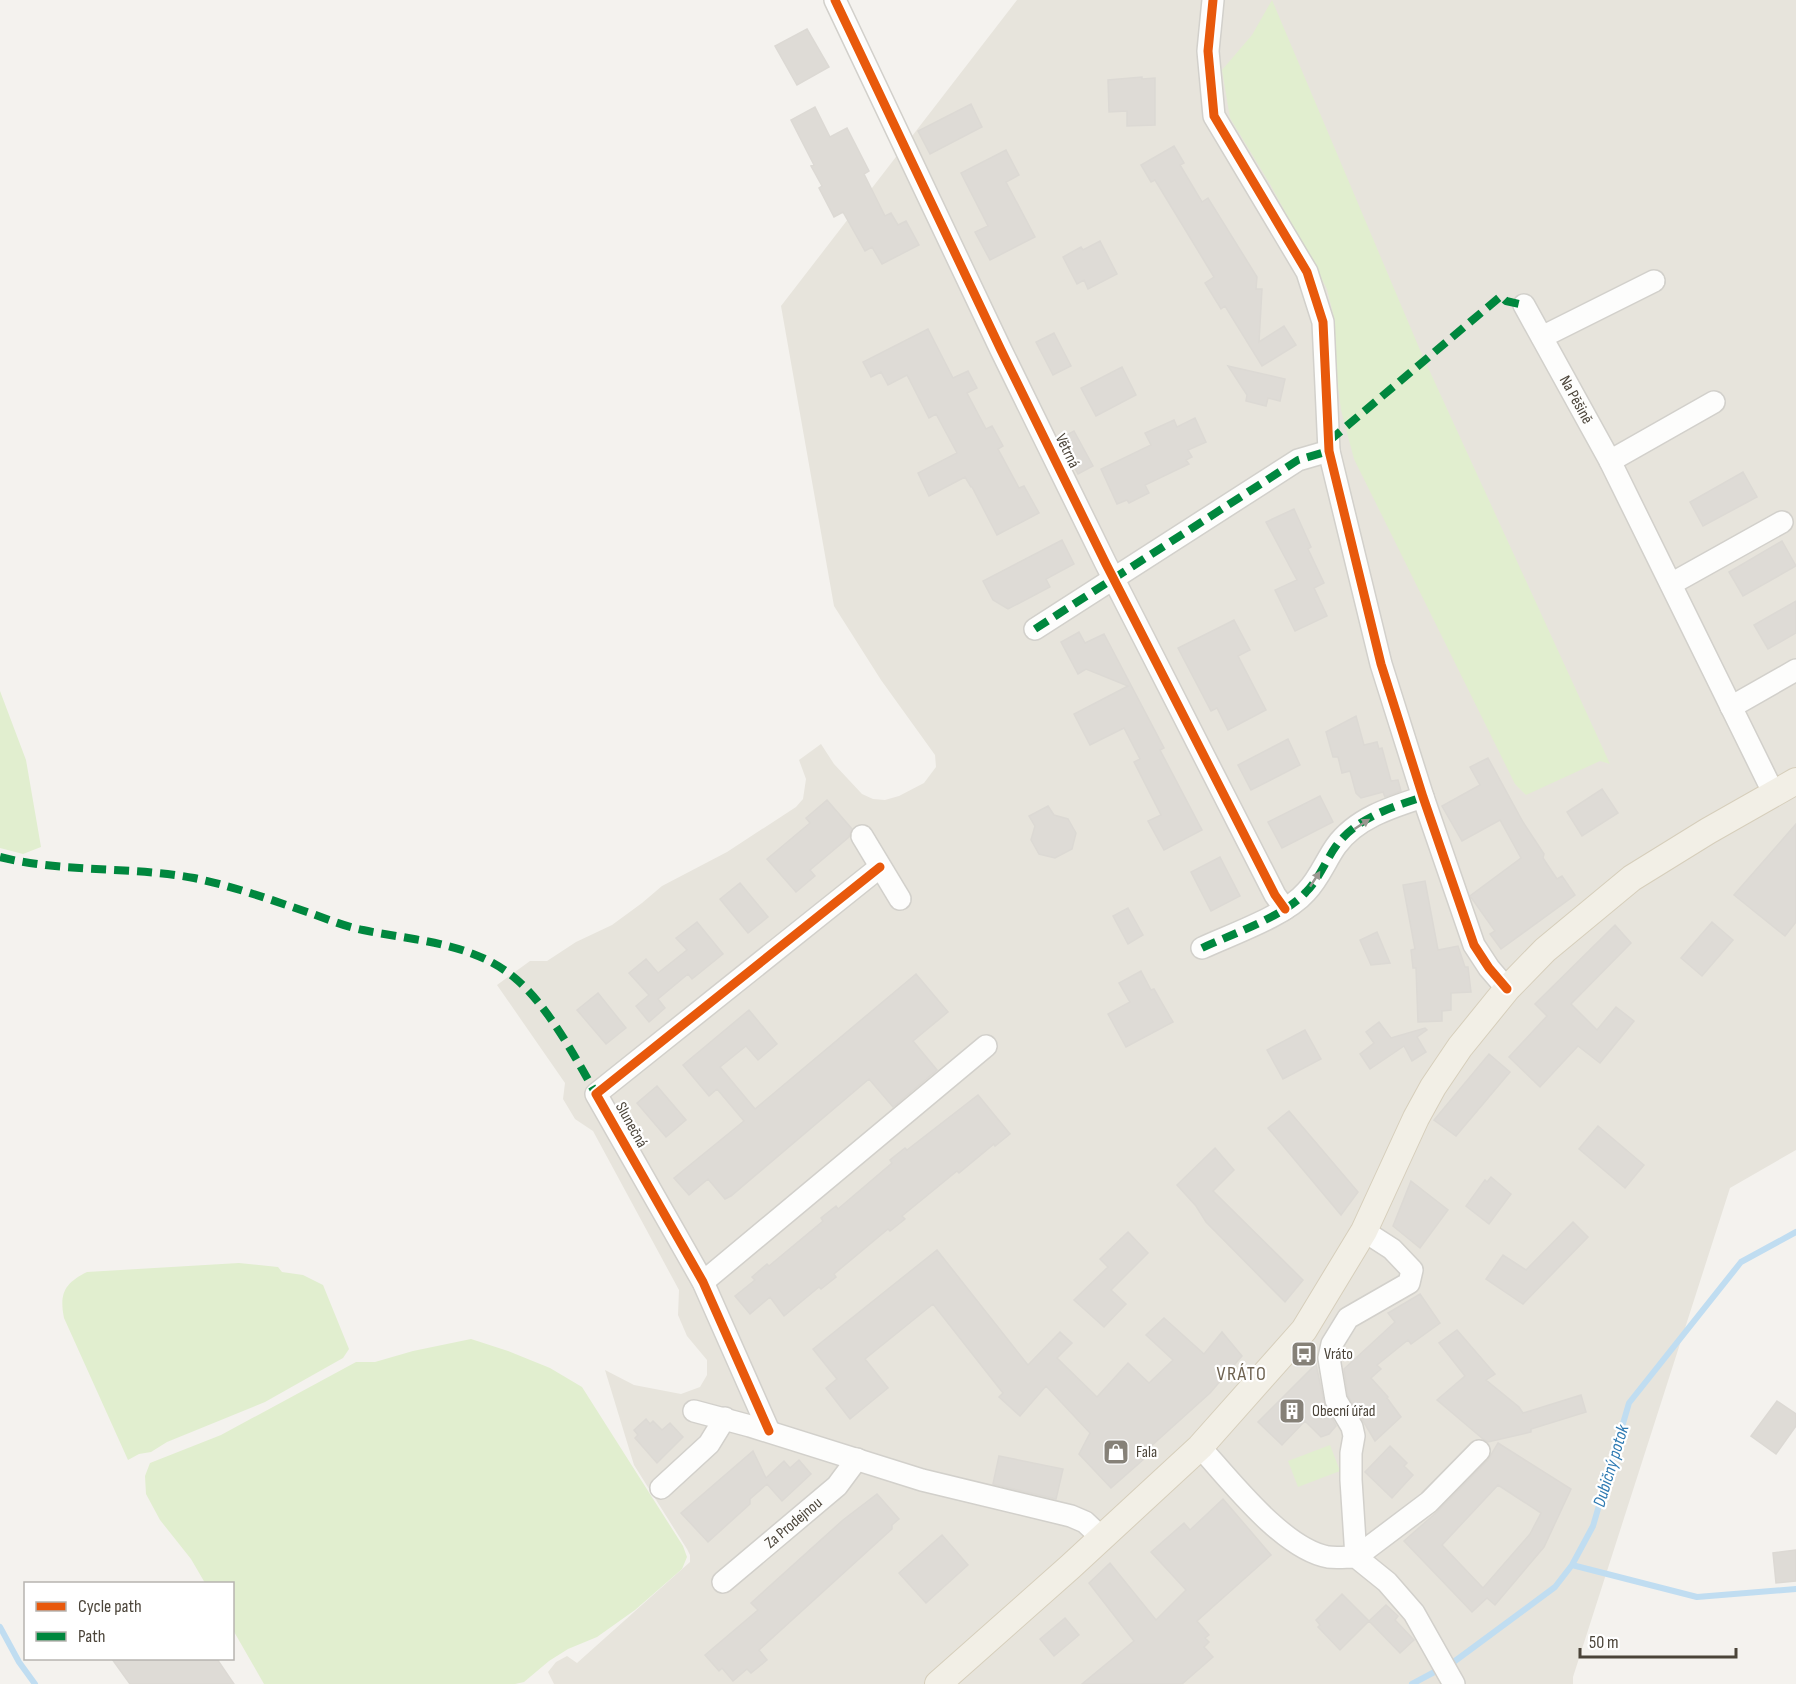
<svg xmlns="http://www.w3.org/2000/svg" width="1796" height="1684" viewBox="0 0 1796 1684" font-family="'Sofia Sans Condensed',sans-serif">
<rect width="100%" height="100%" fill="#f4f2ee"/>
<path fill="#e7e4dc" d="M1017,0H1796V1150L1730,1188L1573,1677V1684H554L548,1672L556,1662L567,1656L577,1663L690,1562V1555L687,1549L634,1465L605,1370L634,1385L681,1394L700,1387L707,1375V1360L687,1336L678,1315L679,1290L593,1131L575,1119L563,1099L565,1083L497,985L530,961H547L576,942L612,925L642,903L662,886L727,852L796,807L803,799L806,779L799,760L821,744L834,764L862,794L873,799L885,800L899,796L924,783L936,767L935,755L881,680L834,606L781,306Z"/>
<path fill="#e1eecf" d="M1272,0L1420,350L1610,764L1600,761L1526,795L1515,784L1354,459L1341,410L1334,355L1335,322L1327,289L1270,184L1230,118L1222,70L1252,35Z
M0,691L26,760L41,847L23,854L0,848Z
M239,1263L278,1267L282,1272L303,1275L323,1285L349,1349L343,1358L265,1402L167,1442L151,1452L139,1454L128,1460L64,1318C59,1293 65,1283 87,1272Z
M471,1339L508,1351L550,1368L582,1387L683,1546L687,1557L682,1569L635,1610L597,1637L568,1649L549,1661L524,1682L515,1684H264L233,1630L232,1584L205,1583L191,1559L160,1520L146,1494L145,1476L150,1463L221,1435L356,1362H375L413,1351Z
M1330,1445L1340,1471L1298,1487L1288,1461Z"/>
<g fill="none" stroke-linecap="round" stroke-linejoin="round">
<path stroke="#c0ddf1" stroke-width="6" d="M1572,1565L1697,1597L1796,1589
M0,1627L19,1662L35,1684
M1412,1684L1455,1661L1555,1587L1572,1565L1593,1526L1629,1403L1741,1262L1796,1232"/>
</g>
<path fill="#dedbd6" stroke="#dcd9d4" stroke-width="1.5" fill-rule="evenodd" d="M807,29L829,67L797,85L775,46Z
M1142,77V79L1155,78V125L1127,126V111L1109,112L1108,80Z
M971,104L982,127L930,154L918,131Z
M815,107L830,137L847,128L869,171L864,174L885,216L891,213L898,225L906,221L919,245L882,264L872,247L865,251L843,212L834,217L819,188L822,186L811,166L814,165L791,120Z
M1174,146L1184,163L1180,165L1202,202L1208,198L1257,277L1256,289H1262L1259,342L1284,326L1296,345L1262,366L1225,306L1221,309L1205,283L1214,277L1155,180L1151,182L1141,165Z
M1006,150L1019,175L1006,182L1035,237L990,260L975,232L988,226L961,173Z
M1100,241L1117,274L1088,289L1084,280L1077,284L1063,257L1081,247L1083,250Z
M928,329L953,378L968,371L977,388L967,393L986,429L992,426L1003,446L998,449L1019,488L1024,486L1039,513L997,535L972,487H971L965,477L929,496L918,473L957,453L936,414L929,418L907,375L888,385L881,372L871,377L863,362Z
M1054,333L1071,366L1053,375L1036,342Z
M1228,366L1285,379L1280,401L1268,398L1266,406L1246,401L1247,395Z
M1122,367L1136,395L1096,416L1081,388Z
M1195,418L1206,442L1188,450L1192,457L1186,460L1189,464L1145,485L1149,493L1129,503L1127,500L1117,504L1101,469L1151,445L1145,433L1174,420L1177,427Z
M1074,431L1093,466L1078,474L1059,439Z
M1743,472L1757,497L1703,526L1690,502Z
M1294,509L1311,547L1308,549L1324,583L1314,588L1327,616L1295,631L1275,590L1297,580L1266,522Z
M1062,540L1074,564L1046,579L1050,587L1008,609L993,600L983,581Z
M1782,541L1796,566L1743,596L1729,572Z
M1796,601V633L1768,649L1754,625Z
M1234,620L1250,650L1238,656L1266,710L1228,730L1217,708L1211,711L1178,648Z
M1079,632L1085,643L1104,634L1164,748L1160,750L1202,830L1164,850L1148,821L1161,815L1134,762L1140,759L1124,728L1090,745L1074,714L1128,686L1086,669L1078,674L1061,642Z
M1356,716L1364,745L1377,742L1379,749L1382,748L1391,781L1398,780L1401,791L1385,797L1383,792L1361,798L1356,793L1350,771L1342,773L1338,757H1333L1326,732Z
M1288,739L1300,765L1251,790L1238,765Z
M1488,758L1523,822L1544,854L1543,858L1557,879L1562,876L1575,895L1501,949L1490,934L1495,931L1470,896L1521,858L1500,820L1462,841L1442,806L1480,785L1470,767Z
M1602,789L1618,813L1582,836L1567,812Z
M1320,796L1333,822L1282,848L1268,822Z
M827,800L852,829L849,837L810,870L815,876L796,892L767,859L810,823L806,818Z
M1048,806L1054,815L1068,819L1076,833L1072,849L1055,858L1039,854L1031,840L1035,826L1029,816Z
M1796,824V922L1785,936L1734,895Z
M1220,857L1240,896L1211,911L1191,872Z
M1425,881L1438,950L1458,946L1465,967H1468L1471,992L1451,993V1010L1442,1011V1021L1418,1022L1416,968H1413L1411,950L1415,949L1403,885Z
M740,883L768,917L748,933L720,899Z
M1128,908L1143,935L1128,944L1113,916Z
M697,922L723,954L692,979L688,974L658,999L665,1008L649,1022L636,1006L649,995L629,973L646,959L658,973L687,950L676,938Z
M1712,922L1733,940L1702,976L1681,958Z
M1615,925L1631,943L1571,1004L1597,1030L1616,1007L1634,1021L1600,1063L1578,1046L1540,1087L1509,1057L1547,1016L1535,1004Z
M1377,932L1390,963L1371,965L1360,940Z
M1141,971L1151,990L1154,989L1173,1022L1126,1047L1108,1014L1130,1002L1119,983Z
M916,974L948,1012L913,1041L937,1070L893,1107L869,1079L731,1196L725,1199L708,1179L689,1195L674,1178L744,1121L717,1089L709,1096L683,1065L749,1010L777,1044L758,1060L746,1046L720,1067L755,1109Z
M598,993L626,1028L606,1044L577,1010Z
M1379,1022L1391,1038L1425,1028L1427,1030L1417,1037L1426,1052L1412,1061L1404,1046L1370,1069L1360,1054L1374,1043L1366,1032Z
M1305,1030L1321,1059L1283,1079L1267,1050Z
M1489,1054L1510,1072L1456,1136L1434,1120Z
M657,1086L686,1120L666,1137L637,1103Z
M978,1095L1010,1134L995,1146L994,1144L959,1173L957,1171L902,1216L905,1219L890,1231L888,1229L834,1274L836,1277L821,1289L819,1287L784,1316L770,1297L750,1314L735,1296L755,1280L752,1277L767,1264L769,1266L823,1221L821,1218L836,1206L838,1209L892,1163L890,1160L905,1148L907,1150Z
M1289,1111L1358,1192L1341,1215L1268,1128Z
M1598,1126L1644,1165L1625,1188L1579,1149Z
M1215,1148L1234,1170L1213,1191L1303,1280L1285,1302L1206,1222L1196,1206L1177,1185Z
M1491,1177L1511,1194L1489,1224L1466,1206L1485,1180L1487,1182Z
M1411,1181L1448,1210L1420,1248L1393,1226Z
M1573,1222L1588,1237L1523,1304L1486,1279L1503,1255L1526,1270Z
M1128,1232L1148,1253L1111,1290L1126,1304L1104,1327L1074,1300L1108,1267L1100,1259Z
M937,1250L1028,1365L1060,1332L1072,1343L1057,1358L1097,1397L1128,1363L1149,1383L1173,1360L1146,1335L1164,1318L1204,1354L1222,1332L1242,1356L1210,1393L1149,1448L1152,1452L1111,1488L1079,1454L1090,1433L1046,1386L1020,1416L999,1397L1003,1393L933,1304L865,1359L888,1388L850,1419L826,1388L837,1379L813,1349Z
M1420,1294L1440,1323L1411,1344L1408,1340L1377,1365L1381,1369L1371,1378L1388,1397L1387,1398L1401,1417L1375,1441L1348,1396L1344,1369L1395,1322L1388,1313Z
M1457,1330L1495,1374L1486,1380L1519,1407L1523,1413L1581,1395L1586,1412L1531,1429V1432L1488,1442L1483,1439L1437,1400L1465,1376L1439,1343Z
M1316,1364L1324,1402L1336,1426L1329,1434L1321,1437L1305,1421L1282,1445L1258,1422Z
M1777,1401L1796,1414V1426L1776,1454L1751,1436Z
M646,1419L650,1424L653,1421L662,1430L670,1423L683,1437L657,1463L635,1438L638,1435L634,1430Z
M1498,1443L1571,1489L1544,1547L1495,1605L1487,1598L1472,1612L1404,1541L1438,1511L1488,1460ZM1498,1485L1541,1513L1530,1534L1483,1588L1442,1545Z
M1390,1446L1407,1463L1404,1466L1413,1475L1392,1498L1365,1472Z
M753,1451L766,1478L784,1461L790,1468L799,1460L811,1474L782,1501L767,1484L750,1499V1504L708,1542L681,1513Z
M999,1456L1063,1469L1056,1499L993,1484Z
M877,1494L899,1519L892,1525V1529L759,1650L767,1660L751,1673L747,1669L733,1681L722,1668L719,1671L705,1655L758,1610L751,1603L843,1520Z
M1223,1499L1271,1555L1197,1621L1209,1635L1205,1638L1209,1642L1204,1647L1213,1657L1182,1684H1082L1134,1641L1089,1583L1110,1563L1156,1620L1186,1590L1151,1552L1184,1523L1190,1530Z
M942,1535L968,1565L926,1603L899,1573Z
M1796,1550V1581L1776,1583L1773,1553Z
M1342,1594L1369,1621L1386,1605L1398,1616L1395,1620L1414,1640L1400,1653L1369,1621L1340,1650L1318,1627L1320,1625L1316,1620Z
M1065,1618L1079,1635L1054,1656L1040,1639Z
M112,1659H217L234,1684H130Z"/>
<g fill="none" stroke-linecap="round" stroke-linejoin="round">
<g stroke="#d2d0cb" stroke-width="24">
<g id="minor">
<path d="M835,0L1001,350L1106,564L1275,895L1285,909"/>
<path d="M1213,0L1208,51L1214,116L1307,272L1323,322L1329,451L1381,664L1423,797L1474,945L1489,968L1507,989"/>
<path id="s1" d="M1524,305L1610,461L1774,794"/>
<path d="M1542,337L1654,281"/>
<path d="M1610,461L1714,402"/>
<path d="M1671,584L1782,522"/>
<path d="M1035,629L1298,460L1329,451"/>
<path d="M1731,707L1796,670"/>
<path d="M862,836L900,899"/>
<path d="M1202,948C1232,934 1285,916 1306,892C1319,879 1326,860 1336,846C1356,818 1392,807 1423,797"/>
<path d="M703,1282L986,1046"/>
<path d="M694,1411L750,1426L922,1480L1071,1516L1085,1522L1102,1538"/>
<path d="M769,1431L703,1282L596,1094L880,867"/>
<path d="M1200,1447C1230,1480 1283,1549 1328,1557C1336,1558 1347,1557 1356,1557L1387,1582L1414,1613L1454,1684"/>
<path d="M661,1488L709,1444L725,1418"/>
<path d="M1356,1557L1351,1480V1453L1354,1436L1352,1427L1336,1400L1329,1358L1332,1344L1348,1318L1409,1283L1412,1270L1392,1249L1364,1231"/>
<path d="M1356,1557L1429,1502L1479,1451"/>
<path id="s2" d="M723,1582L837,1486L857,1459"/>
</g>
</g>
<g stroke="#d6cebb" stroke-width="28">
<path id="major" d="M938,1684L1070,1567L1200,1447L1304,1330L1364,1231L1416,1118L1433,1087L1460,1047L1507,989L1545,950L1632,878L1708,831L1796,781"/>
</g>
<use href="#minor" stroke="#fdfdfc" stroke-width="21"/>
<use href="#major" stroke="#f2efe6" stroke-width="26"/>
<path stroke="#00873e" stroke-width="8" stroke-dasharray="15 8" stroke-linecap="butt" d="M1329,441L1501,296L1506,301L1524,305
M1035,629L1298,460L1329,451
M0,857C63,873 130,866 194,878C232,886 269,899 307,912C325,918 343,926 363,930C415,941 473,942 516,979C547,1005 576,1058 596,1094
M1202,948C1232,934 1285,916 1306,892C1319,879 1326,860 1336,846C1356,818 1392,807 1423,797"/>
<g stroke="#fff" stroke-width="13">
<path id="cycleway" d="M835,0L1001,350L1106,564L1275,895L1285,909
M1213,0L1208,51L1214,116L1307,272L1323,322L1329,451L1381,664L1423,797L1474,945L1489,968L1507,989
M769,1431L703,1282L596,1094L880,867"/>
</g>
<use href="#cycleway" stroke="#e8590c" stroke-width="9"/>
</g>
<defs><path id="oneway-solid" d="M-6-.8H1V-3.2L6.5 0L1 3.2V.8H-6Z" transform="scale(1.5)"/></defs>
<g fill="#9b9791">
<use href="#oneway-solid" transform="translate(1362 824) rotate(-33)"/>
<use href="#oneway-solid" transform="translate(1315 879) rotate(-57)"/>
</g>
<defs>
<g id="bus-square" transform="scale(1.35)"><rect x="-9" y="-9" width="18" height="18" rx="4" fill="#868178" stroke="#fff"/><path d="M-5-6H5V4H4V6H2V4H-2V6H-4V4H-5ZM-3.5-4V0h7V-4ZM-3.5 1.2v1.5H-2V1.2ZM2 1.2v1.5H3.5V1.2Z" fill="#fff"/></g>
<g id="building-square" transform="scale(1.35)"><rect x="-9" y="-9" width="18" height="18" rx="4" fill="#868178" stroke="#fff"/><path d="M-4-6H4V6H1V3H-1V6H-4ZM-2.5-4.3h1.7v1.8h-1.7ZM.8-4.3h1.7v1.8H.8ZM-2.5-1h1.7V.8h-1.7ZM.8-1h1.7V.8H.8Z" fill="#fff"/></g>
<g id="shop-square" transform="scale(1.35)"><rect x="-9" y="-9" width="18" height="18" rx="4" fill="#868178" stroke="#fff"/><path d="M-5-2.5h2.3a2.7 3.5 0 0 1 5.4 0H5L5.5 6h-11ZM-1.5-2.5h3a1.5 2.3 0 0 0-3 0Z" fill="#fff"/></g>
</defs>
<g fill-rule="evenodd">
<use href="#bus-square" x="1304" y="1354"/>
<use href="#building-square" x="1292" y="1411"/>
<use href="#shop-square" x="1116" y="1452"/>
</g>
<g text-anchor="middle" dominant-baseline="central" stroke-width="4.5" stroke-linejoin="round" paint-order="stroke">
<g font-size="16" fill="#4b4439" stroke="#fff">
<text stroke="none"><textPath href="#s1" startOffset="108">Na Pěšině</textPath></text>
<text transform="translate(1067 451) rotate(64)">Větrná</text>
<text transform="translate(631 1125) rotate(61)">Slunečná</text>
<text stroke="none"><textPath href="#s2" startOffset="92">Za Prodejnou</textPath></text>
</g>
<g font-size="16" fill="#4b4439" stroke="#fff" text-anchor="start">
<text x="1324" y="1354">Vráto</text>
<text x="1312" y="1411">Obecní úřad</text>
<text x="1136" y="1452">Fala</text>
</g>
<g font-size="18" font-style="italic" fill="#2e7ab2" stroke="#fff">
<text transform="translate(1611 1466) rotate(-73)">Dubičný potok</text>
</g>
<g font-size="20" letter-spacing="1.5" fill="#6e6250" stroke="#fff">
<text x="1242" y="1374">VRÁTO</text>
</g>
</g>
<rect x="24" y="1582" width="210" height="78" fill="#ffffff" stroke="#b7b4b0" stroke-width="1.5"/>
<rect x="36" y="1602" width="30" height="9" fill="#e8590c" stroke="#b7b4b0" stroke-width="1.5"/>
<text x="78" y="1612" font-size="18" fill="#4b4439">Cycle path</text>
<rect x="36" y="1632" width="30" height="9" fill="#00873e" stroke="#b7b4b0" stroke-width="1.5"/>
<text x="78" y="1642" font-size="18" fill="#4b4439">Path</text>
<path d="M1580 1648v9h156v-9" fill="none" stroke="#4b4439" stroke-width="3"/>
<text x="1589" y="1648" font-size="18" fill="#4b4439" stroke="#ffffff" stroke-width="4.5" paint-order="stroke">50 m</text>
</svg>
